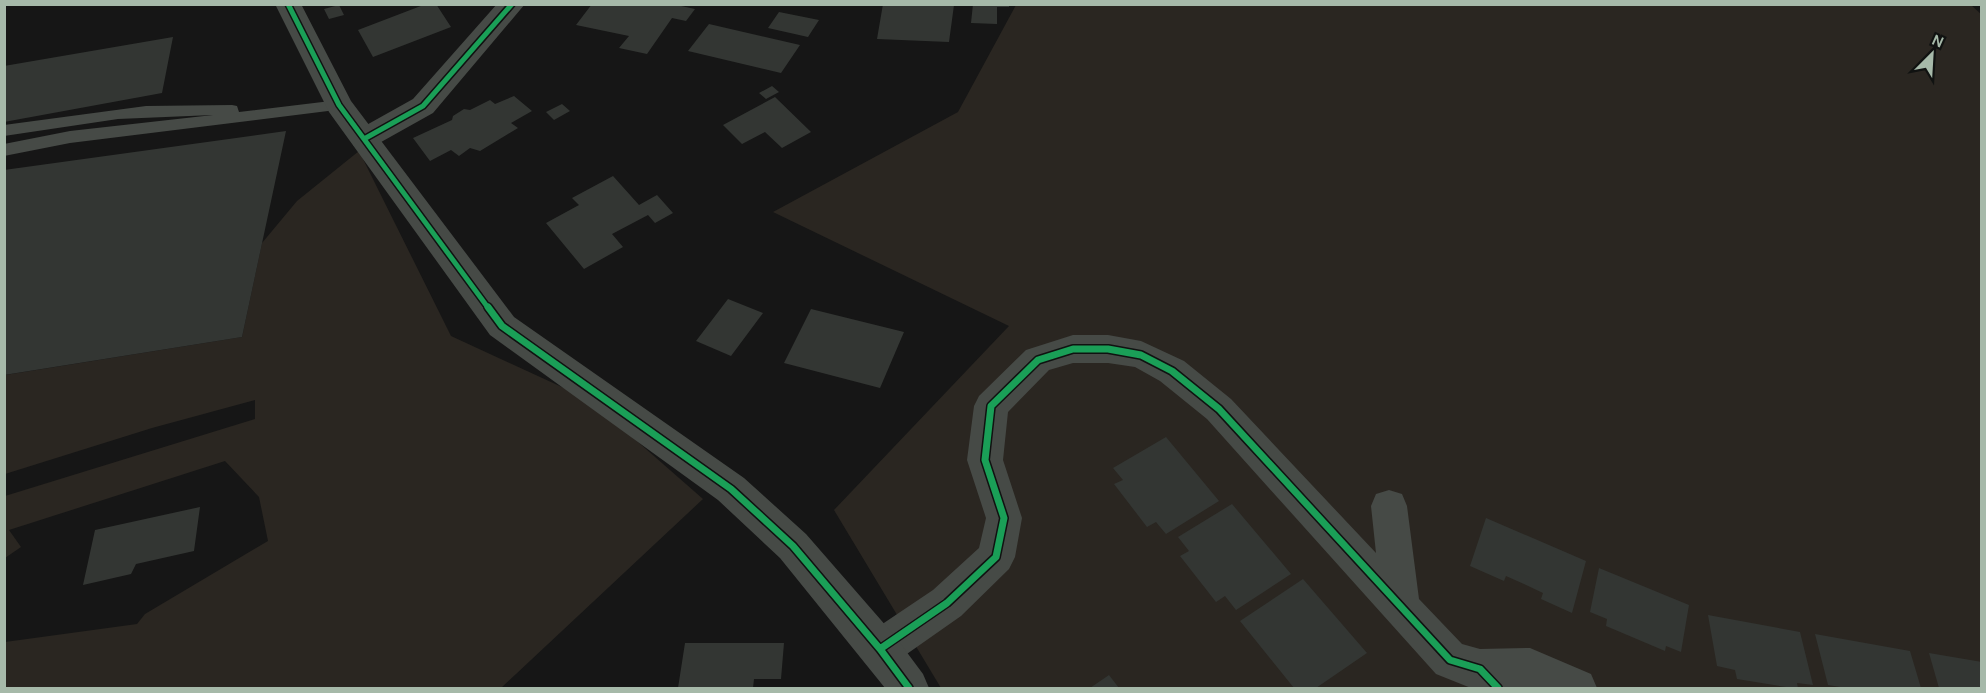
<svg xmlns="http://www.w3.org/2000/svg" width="1986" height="693" viewBox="0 0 1986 693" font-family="Karla,sans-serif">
<rect width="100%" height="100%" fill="#161616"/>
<path fill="#2a2621" d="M1016,5H1971L1982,15L1981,688H941L834,510L1009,326L773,212L958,112Z
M359,151L451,336L590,400L703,499L501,688H5V642L137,624L145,614L268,541L259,497L225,461L9,530L21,547L5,558V496L255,419V400L152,428L5,474V375L242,337L262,243L297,201Z"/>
<path fill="#333633" d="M426,4H436L451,27L373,57L358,30Z
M592,4H672L695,9L686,21L672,18L647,54L619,48L629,36L576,25Z
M883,4L954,5L949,42L877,39Z
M973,4H1009V7H997V24L971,23Z
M339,5L344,15L329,19L324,9Z
M779,12L819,20L808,37L768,28Z
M709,24L800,45L781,73L688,51Z
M173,37L162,93L4,122V66Z
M772,86L779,92L766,99L759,93Z
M514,96L532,111L511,123L518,128L480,151L470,148L459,156L451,150L430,161L413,138L452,120L453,116L464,109L470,110L490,100L495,104Z
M775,97L811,132L782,148L765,132L742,144L723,125Z
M562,104L570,111L554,120L546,112Z
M286,131L242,337L4,375V170Z
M613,176L639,205L657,195L673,213L655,223L648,215L612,234L623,247L584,269L546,223L579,205L572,198Z
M728,299L763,313L731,356L696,341Z
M811,309L904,332L880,388L784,363Z
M1166,437L1219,501L1166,534L1156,522L1147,527L1114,484L1123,480L1113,468Z
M1232,504L1291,574L1236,610L1225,596L1216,602L1180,556L1189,551L1178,537Z
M200,507L194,551L136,564L131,574L83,585L95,530Z
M1486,518L1586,561L1572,613L1541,599L1543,593L1524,584L1506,576L1504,581L1470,566Z
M1599,568L1689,605L1681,652L1666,646L1665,651L1606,626L1607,619L1590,612Z
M1303,579L1367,653L1316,688H1294L1240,621Z
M1708,615L1800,632L1813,685L1797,683L1798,688H1792L1737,679L1735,670L1717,666Z
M1815,634L1910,651L1921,688H1846L1828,685Z
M685,643H784L781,679H754L753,688H678Z
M1929,653L1982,662V688H1939Z
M1109,675L1119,688H1090Z"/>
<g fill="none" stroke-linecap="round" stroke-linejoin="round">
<path fill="#464a46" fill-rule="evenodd" d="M339,100L344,101L347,105L344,109L70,143L4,156V144L70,131L213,115L118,119L4,136V125L146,106L232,105L237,106L239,112Z"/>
<path fill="#464a46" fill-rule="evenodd" d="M497,4H525L433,113L374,146L364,149L354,146L350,139L354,132L413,99Z
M1073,335H1108L1141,341L1184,361L1231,399L1376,553L1371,506L1376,494L1389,490L1402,494L1407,506L1419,599L1462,644L1480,649L1530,648L1591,674L1597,688H1471L1436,674L1207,419L1160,381L1135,367L1108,363H1073L1049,370L1008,412L1003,460L1022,518L1015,557L1009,569L961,616L894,663L880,668L866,663L860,649L866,635L933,590L979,548L986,518L967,460L974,406L979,396L1026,350Z"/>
<path fill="#464a46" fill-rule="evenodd" d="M275,4H301L351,101L514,317L744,478L806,534L894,635L923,674L929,688H885L780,558L718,500L490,335L329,112Z"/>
<g stroke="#101211" stroke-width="8">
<path id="cycleway-far1" d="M288,4L339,105L489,309
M364,139L423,106L512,4"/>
</g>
<g stroke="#101211" stroke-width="10">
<path id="cycleway" d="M488,307L502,326L731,489L793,546L880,649L909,688
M880,649L947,603L996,557L1004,518L985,460L991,406L1038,360L1073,349H1108L1141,355L1172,371L1219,409L1450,660L1480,669L1498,688"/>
</g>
<use href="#cycleway-far1" stroke="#1a9f57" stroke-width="5"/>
<use href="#cycleway" stroke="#1a9f57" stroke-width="7"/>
</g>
<rect width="1986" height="693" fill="none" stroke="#a6b9a9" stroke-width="12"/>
<g transform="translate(1932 54) rotate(24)" stroke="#101211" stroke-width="4.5" paint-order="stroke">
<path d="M0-4.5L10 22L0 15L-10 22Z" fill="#a6b9a9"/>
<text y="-9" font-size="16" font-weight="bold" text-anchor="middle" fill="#a6b9a9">N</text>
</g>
</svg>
